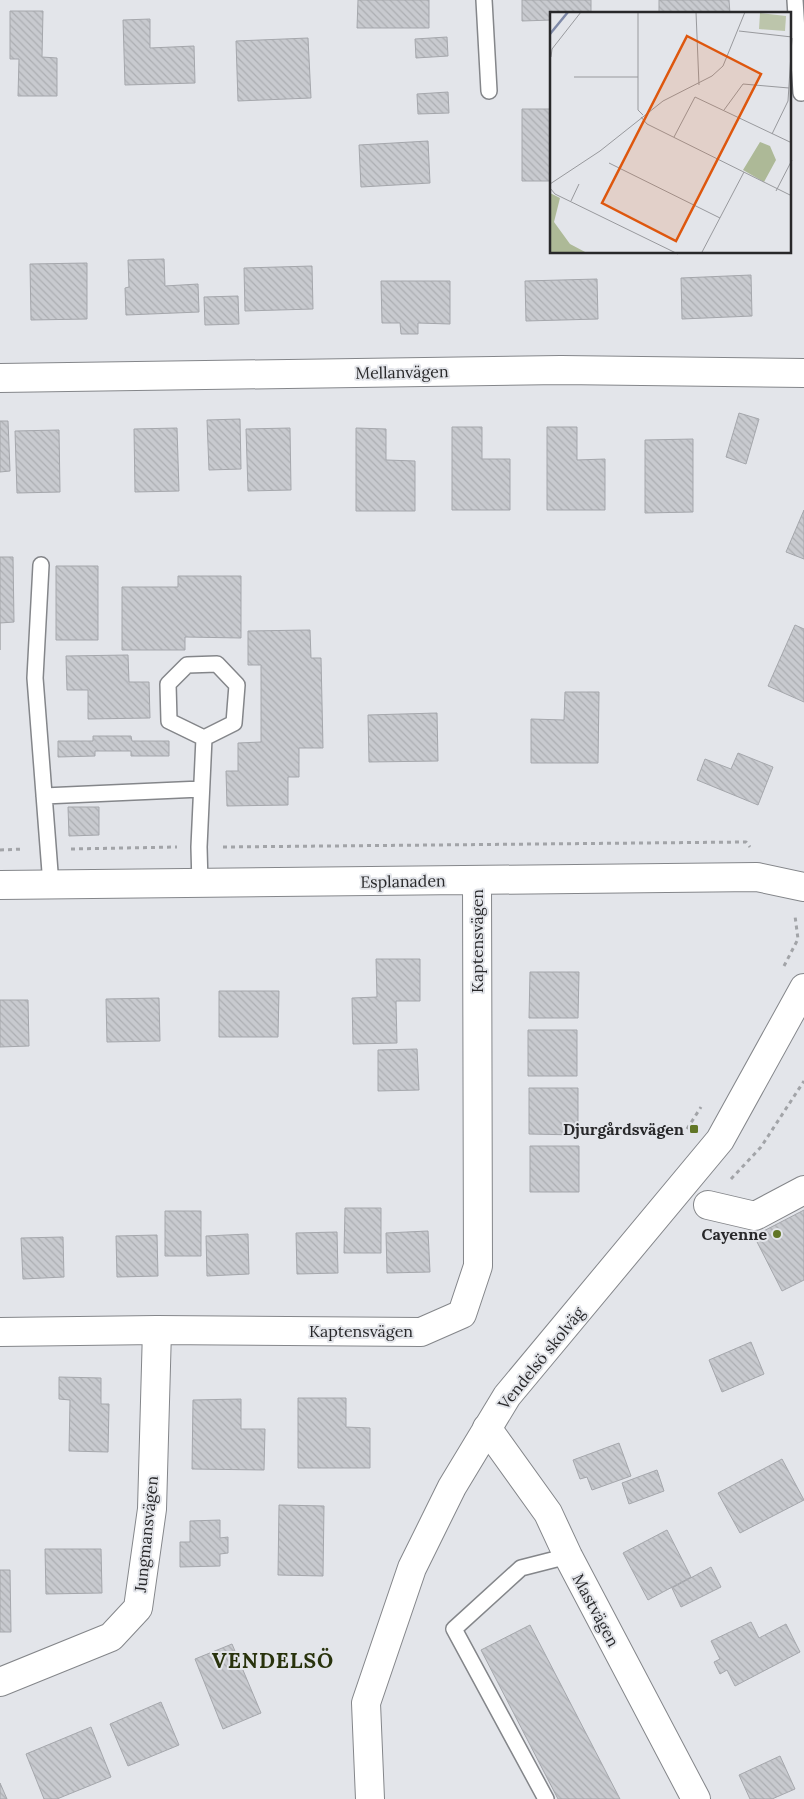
<svg xmlns="http://www.w3.org/2000/svg" width="804" height="1799" viewBox="0 0 804 1799" font-family="Lora,serif">
<defs>
<pattern id="building-back-hatch" width="6" height="6" patternUnits="userSpaceOnUse" patternTransform="scale(1.25)"><rect width="6" height="6" fill="#c8cacf"/><path d="M-1 5l2 2M0 0l6 6M5-1l2 2" fill="none" stroke="#acaeb2"/></pattern>
</defs>
<rect width="100%" height="100%" fill="#e3e5ea"/>
<path fill="url(#building-back-hatch)" stroke="#a5a7ac" d="M358,0H429V28H357Z
M522,0H591V14H552V20L522,21Z
M659,0H729L730,14H659Z
M10,11H43L42,57L57,58V96H18L19,59H10Z
M150,19V48L194,46L195,83L125,85L123,20Z
M447,37L448,56L416,58L415,39Z
M308,38L311,98L238,101L236,41Z
M448,92L449,113L418,114L417,94Z
M522,109H552V181H522Z
M428,141L430,183L361,187L359,145Z
M164,259L165,286L198,284L199,312L126,315L125,288L129,287L128,260Z
M87,263V319L31,320L30,264Z
M312,266L313,309L245,311L244,268Z
M751,275L752,316L682,319L681,278Z
M597,279L598,319L526,321L525,281Z
M381,281H450V324L418,323V334H401L400,323H382Z
M238,296L239,324L205,325L204,297Z
M739,413L759,419L746,464L726,457Z
M240,419L241,469L209,470L207,420Z
M0,421H8L10,471L0,472Z
M452,427H482V459H510V510H452Z
M547,427H577V460L605,459V510H547Z
M177,428L179,491L135,492L134,429Z
M290,428L291,490L248,491L246,429Z
M356,428L386,429V460L415,461V511H356Z
M59,430L60,492L17,493L15,431Z
M693,439V512L645,513V440Z
M804,510V559L786,552Z
M0,557H13L14,622L0,623V650Z
M56,566H98V640H56Z
M178,576H241V638L185,637V650H122V587H178Z
M795,625L804,629V702L768,686Z
M310,630L311,658H321L323,748H299V777H288V805L227,806L226,771H238V743L261,742V665H248V631Z
M128,655L129,682H149L150,718L88,719V690H67L66,656Z
M565,692H599L598,763H531V719L564,720Z
M437,713L438,761L369,762L368,715Z
M93,736H131L132,741H169V756H131V751H95V756L58,757V741H93Z
M738,753L773,767L758,805L697,780L705,759L731,769Z
M68,807H99V835L69,836Z
M376,959H420V1001H396L397,1043L353,1044L352,998L377,997Z
M530,972H579L578,1018H529Z
M219,991H279L278,1037H219Z
M159,998L160,1041L107,1042L106,999Z
M0,1000H28L29,1046L0,1047Z
M528,1030H577V1076H528Z
M417,1049L419,1090L378,1091V1050Z
M529,1088H578V1135L529,1134Z
M530,1146H579V1192H530Z
M345,1208H381V1253H344Z
M804,1210V1280L782,1291L754,1236Z
M165,1211H201V1256H165Z
M428,1231L430,1272L387,1273L386,1233Z
M337,1232L338,1273L297,1274L296,1233Z
M248,1234L249,1274L207,1276L206,1236Z
M157,1235L158,1276L117,1277L116,1236Z
M63,1237L64,1277L23,1279L21,1238Z
M751,1342L764,1374L722,1392L709,1360Z
M59,1377L101,1378V1404H109L108,1452L69,1451L70,1400L59,1399Z
M298,1398H346V1427L370,1428V1468H298Z
M241,1399V1429H265L264,1470L192,1469L193,1400Z
M619,1443L631,1476L592,1490L587,1477L580,1479L573,1460Z
M782,1459L804,1500L740,1533L718,1493Z
M657,1470L664,1491L629,1504L622,1483Z
M279,1505L324,1506L323,1576L278,1575Z
M220,1520V1538L228,1537V1553L220,1554V1566L180,1567V1542H190V1521Z
M667,1530L691,1577L648,1600L623,1553Z
M45,1549H101L102,1593L46,1594Z
M711,1567L721,1587L681,1607L672,1588Z
M0,1570H10L11,1632H0Z
M751,1622L759,1638L786,1624L800,1652L735,1686L727,1670L720,1674L714,1662L720,1659L711,1641Z
M530,1625L620,1799H558L481,1650Z
M232,1644L261,1713L223,1729L195,1659Z
M161,1702L179,1745L128,1766L110,1724Z
M91,1727L111,1777L57,1799H44L26,1754Z
M780,1756L795,1789L772,1799H750L739,1775Z
M0,1783L7,1799H0Z"/>
<g fill="none" stroke-linecap="round" stroke-linejoin="round">
<g stroke="#84868a" stroke-width="18">
<path id="lane" d="M484,0L489,91
M795,0L801,93
M41,565L35,678L51,885
M44,796L201,789
M200,885L199,847L204,738L234,723L237,685L217,664L187,665L168,684L169,721L204,738
M546,1799L454,1629L521,1568L568,1556"/>
</g>
<g stroke="#84868a" stroke-width="30">
<path id="street" d="M0,378L561,370L804,373
M0,885L757,877L804,887
M708,1205L755,1216L804,1190
M0,1332L157,1330L421,1332L462,1314L478,1266L477,880
M487,1428L548,1513L568,1556L696,1799
M0,1682L111,1637L138,1608L152,1509L157,1330"/>
</g>
<g stroke="#84868a" stroke-width="30">
<path id="secondary" d="M370,1799L366,1703L412,1568L452,1487L507,1396L720,1140L804,988"/>
</g>
<path stroke="#a2a4a8" stroke-width="3" stroke-dasharray="4 4" stroke-linecap="butt" d="M223,847L746,842L750,847
M71,849L177,847
M0,850L24,849
M784,966L798,939L795,916
M687,1129L701,1107
M731,1179L761,1147L804,1081"/>
<use href="#lane" stroke="#fff" stroke-width="15"/>
<use href="#street" stroke="#fff" stroke-width="28"/>
<use href="#secondary" stroke="#fff" stroke-width="28"/>
</g>
<g fill="#617626" stroke="#e3e5ea" stroke-width="2">
<rect x="689" y="1124" width="10" height="10" rx="2.5"/>
<circle cx="777" cy="1234" r="5"/>
</g>
<g text-anchor="middle" dominant-baseline="central" stroke-width="4" stroke-linejoin="round" paint-order="stroke">
<g font-size="16" fill="#28282a" stroke="#e3e5ea">
<text transform="translate(402 372) rotate(-1)">Mellanvägen</text>
<text transform="translate(403 881) rotate(-1)">Esplanaden</text>
<text transform="translate(477 941) rotate(-90)">Kaptensvägen</text>
<text x="361" y="1331">Kaptensvägen</text>
<text transform="translate(541 1358) rotate(-51)">Vendelsö skolväg</text>
<text transform="translate(146 1534) rotate(-84)">Jungmansvägen</text>
<text transform="translate(596 1610) rotate(62)">Mastvägen</text>
</g>
<g font-size="16" font-weight="bold" fill="#28282a" stroke="#e3e5ea" text-anchor="end">
<text x="684" y="1129">Djurgårdsvägen</text>
<text x="767" y="1234">Cayenne</text>
</g>
<g font-size="21" font-weight="bold" letter-spacing="1" fill="#29330d" stroke="#e3e5ea">
<text x="273" y="1660">VENDELSÖ</text>
</g>
</g>
<g transform="translate(550 12)">
<rect width="241" height="241" fill="#e3e5ea"/>
<path d="M210,130L220,134L226,148L214,170L193,158ZM0,181L10,186L4,210L20,232L37,241H0Z" fill="#adb997"/>
<path d="M210,1L236,4L235,19L209,17Z" fill="#bcc5ab"/>
<path fill="none" stroke="#7e89a8" stroke-width="2.5" d="M0,22L18,0"/>
<path fill="none" stroke="#98999d" stroke-width="1" d="M88,0V98L93,103M146,0L149,73M189,19L242,25M1,45L2,37L31,0M24,65H88M174,98L193,72L239,76M91,105L97,112L242,184M222,122L238,89L242,26M124,125L145,85L242,131M59,151L170,206M0,172L50,139L113,89L162,64L173,54L195,0M0,176L5,182L128,242M226,179L242,148M21,189L29,172M151,242L194,160"/>
<path fill="#de570e" fill-opacity="0.15" stroke="#de570e" stroke-width="2.5" d="M137,24L211,62L126,229L52,191Z"/>
<rect width="241" height="241" fill="none" stroke="#28282a" stroke-width="2.5"/>
</g>
</svg>
